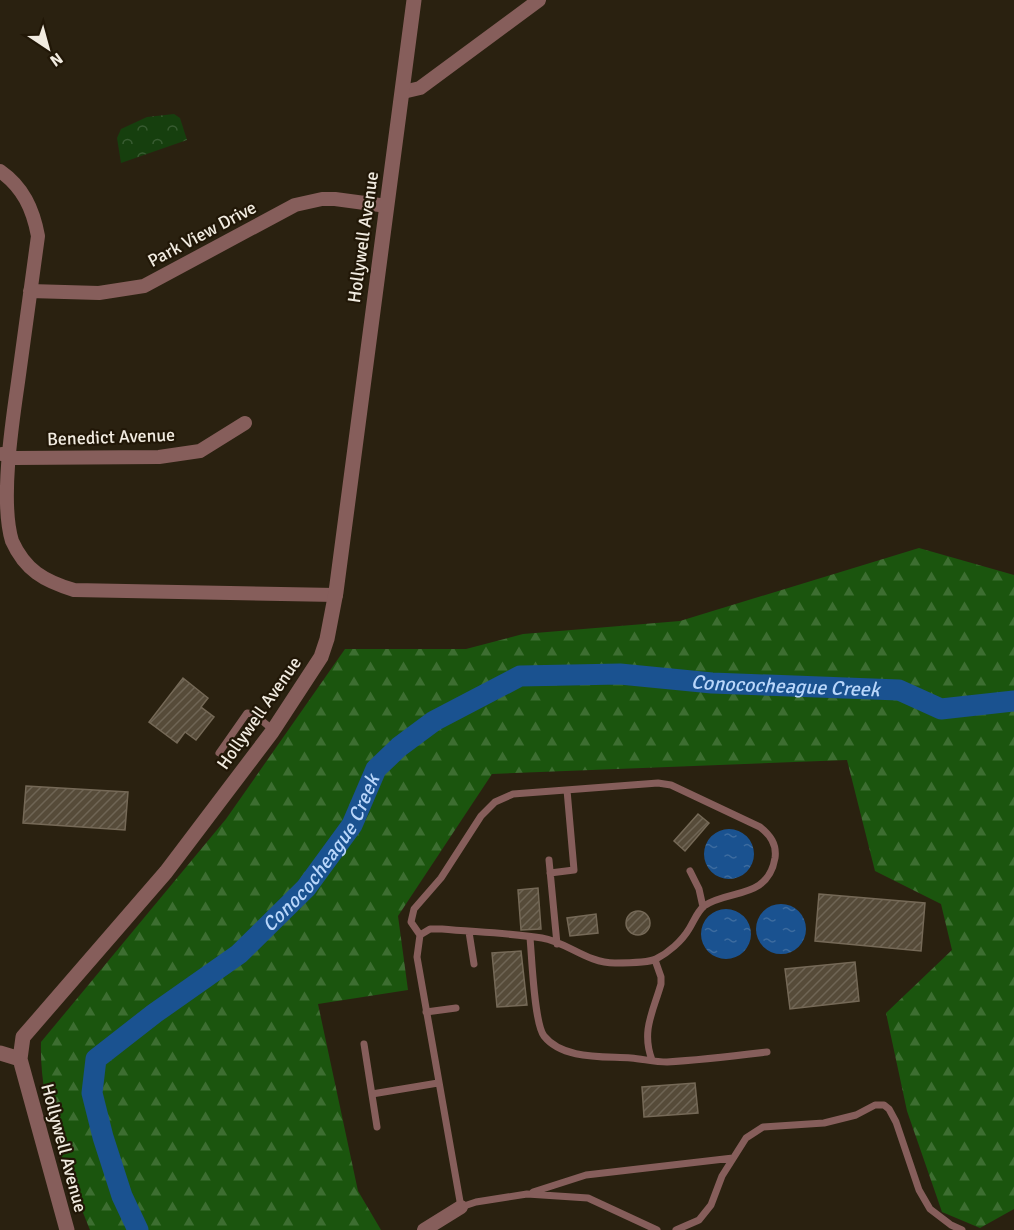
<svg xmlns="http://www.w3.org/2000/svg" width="1014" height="1230" viewBox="0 0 1014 1230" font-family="Signika,sans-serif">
<defs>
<pattern id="forest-firs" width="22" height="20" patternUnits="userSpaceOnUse" patternTransform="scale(1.5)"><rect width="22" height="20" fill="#1b550e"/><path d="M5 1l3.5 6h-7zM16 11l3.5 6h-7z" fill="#3d6e31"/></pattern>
<pattern id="park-crowns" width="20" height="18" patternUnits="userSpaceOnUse" patternTransform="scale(1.5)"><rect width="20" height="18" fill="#163f0e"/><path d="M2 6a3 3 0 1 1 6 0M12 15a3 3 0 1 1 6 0" fill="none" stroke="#385b31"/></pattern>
<pattern id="water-ripples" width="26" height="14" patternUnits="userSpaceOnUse" patternTransform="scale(1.5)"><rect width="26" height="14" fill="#1a5290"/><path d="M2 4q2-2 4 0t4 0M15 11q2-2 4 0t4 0" fill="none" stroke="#3c6b9f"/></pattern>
<pattern id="building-hatch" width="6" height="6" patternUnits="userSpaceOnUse" patternTransform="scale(1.5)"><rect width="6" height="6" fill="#564b39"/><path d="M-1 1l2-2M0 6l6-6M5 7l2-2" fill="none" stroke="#6f6555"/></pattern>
</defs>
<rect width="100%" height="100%" fill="#2a2110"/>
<path fill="url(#forest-firs)" d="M919,548L1014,575V1209L980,1228L942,1212L907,1111L886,1013L952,950L941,904L875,871L847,760L492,774L398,916L408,990L318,1004L358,1191L381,1230H90C66,1169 39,1109 41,1042L226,819L345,649H466L523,634L680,621Z"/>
<path fill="url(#park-crowns)" d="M174,114L180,118L187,140L121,163L117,138L121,129L147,117Z"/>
<path fill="url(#water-ripples)" d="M704 854a25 25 0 1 1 50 0a25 25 0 1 1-50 0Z
M756 929a25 25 0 1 1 50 0a25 25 0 1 1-50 0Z
M701 934a25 25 0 1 1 50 0a25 25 0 1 1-50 0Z"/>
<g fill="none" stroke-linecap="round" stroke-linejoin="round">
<path stroke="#1a5290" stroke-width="21" id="s1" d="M138,1230L122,1196L103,1137L92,1093L96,1059L155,1013L239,954L306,888L352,825L376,769L399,747L434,721L520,676L620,674L712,683L899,690L941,709L1014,701"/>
</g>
<path fill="url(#building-hatch)" stroke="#756957" stroke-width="1.5" d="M183,678L208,698L201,707L214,717L196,740L185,732L177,743L149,722Z
M26,786L128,792L125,830L23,823Z
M698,814L709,823L685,851L674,841Z
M538,888L541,929L521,930L518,890Z
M819,894L925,903L921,951L815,941Z
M626 923a12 12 0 1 1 24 0a12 12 0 1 1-24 0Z
M596,914L598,933L570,936L567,918Z
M521,951L527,1005L497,1007L492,953Z
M855,962L859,1001L790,1009L785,969Z
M695,1083L698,1113L644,1117L642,1087Z"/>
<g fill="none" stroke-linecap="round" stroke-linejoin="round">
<path stroke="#865e5b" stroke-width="7" d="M219,753L247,713L254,714L273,730
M549,860L557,944
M690,871L699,889L703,907
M550,873L574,870L567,790
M469,932L474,964
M420,935L411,922L414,909L441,878L481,816L495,802L513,794L658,783L671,785L760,827C770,835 777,844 775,858C768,900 728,889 704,906C697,912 694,921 689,929C682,941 668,953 656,959C648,963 624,963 615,963C587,963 567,942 542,938C509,933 475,932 442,929H430L420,935L417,957L461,1207L476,1202L527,1194L588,1198L657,1230
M530,938C532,958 534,1023 544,1036C563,1060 604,1056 631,1058C643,1059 655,1062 667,1062C701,1060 734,1056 767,1052
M426,1012L456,1008
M364,1044L377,1127
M652,1060C641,1031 653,1012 661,984V977L655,960
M372,1094L438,1083
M533,1192L586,1175L733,1158
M676,1230L699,1220L711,1205L722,1176L746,1138L763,1127L824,1123L856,1115L875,1105H884L889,1109L896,1122L919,1190L930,1209L951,1225L962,1230"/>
<path stroke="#865e5b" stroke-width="14" d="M403,92L420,88L539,0
M0,171C23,187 33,209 38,236C31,285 25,333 18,382C12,423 0,502 12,541C25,570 44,581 74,590L336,595
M30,291L99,293L144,286L295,205L322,199H335L387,206
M2,454L15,458L159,457L200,451L245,423
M424,1230L461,1207"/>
<path stroke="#865e5b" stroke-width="15" d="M0,1053L20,1059
M67,1230L20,1059L23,1037L166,872L272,732L321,657L327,639L336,592L414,0"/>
</g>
<g text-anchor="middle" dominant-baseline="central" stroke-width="4.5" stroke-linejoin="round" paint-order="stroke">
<g font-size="18" fill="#f1ebe0" stroke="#211707">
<text transform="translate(202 234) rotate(-28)">Park View Drive</text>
<text transform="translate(363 237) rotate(-82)">Hollywell Avenue</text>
<text transform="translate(111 437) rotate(-2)">Benedict Avenue</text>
<text transform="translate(259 713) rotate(-55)">Hollywell Avenue</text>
<text transform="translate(64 1148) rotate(75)">Hollywell Avenue</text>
</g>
<g font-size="20" font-style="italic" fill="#b9d6fa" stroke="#211707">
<text stroke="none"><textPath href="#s1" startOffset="1028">Conococheague Creek</textPath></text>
<text stroke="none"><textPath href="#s1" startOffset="488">Conococheague Creek</textPath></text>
</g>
</g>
<g transform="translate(48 48) rotate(144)" stroke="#211707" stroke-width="4.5" paint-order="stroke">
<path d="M0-4.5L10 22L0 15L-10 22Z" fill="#f1ebe0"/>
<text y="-9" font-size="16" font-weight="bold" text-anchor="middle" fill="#f1ebe0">N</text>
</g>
</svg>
